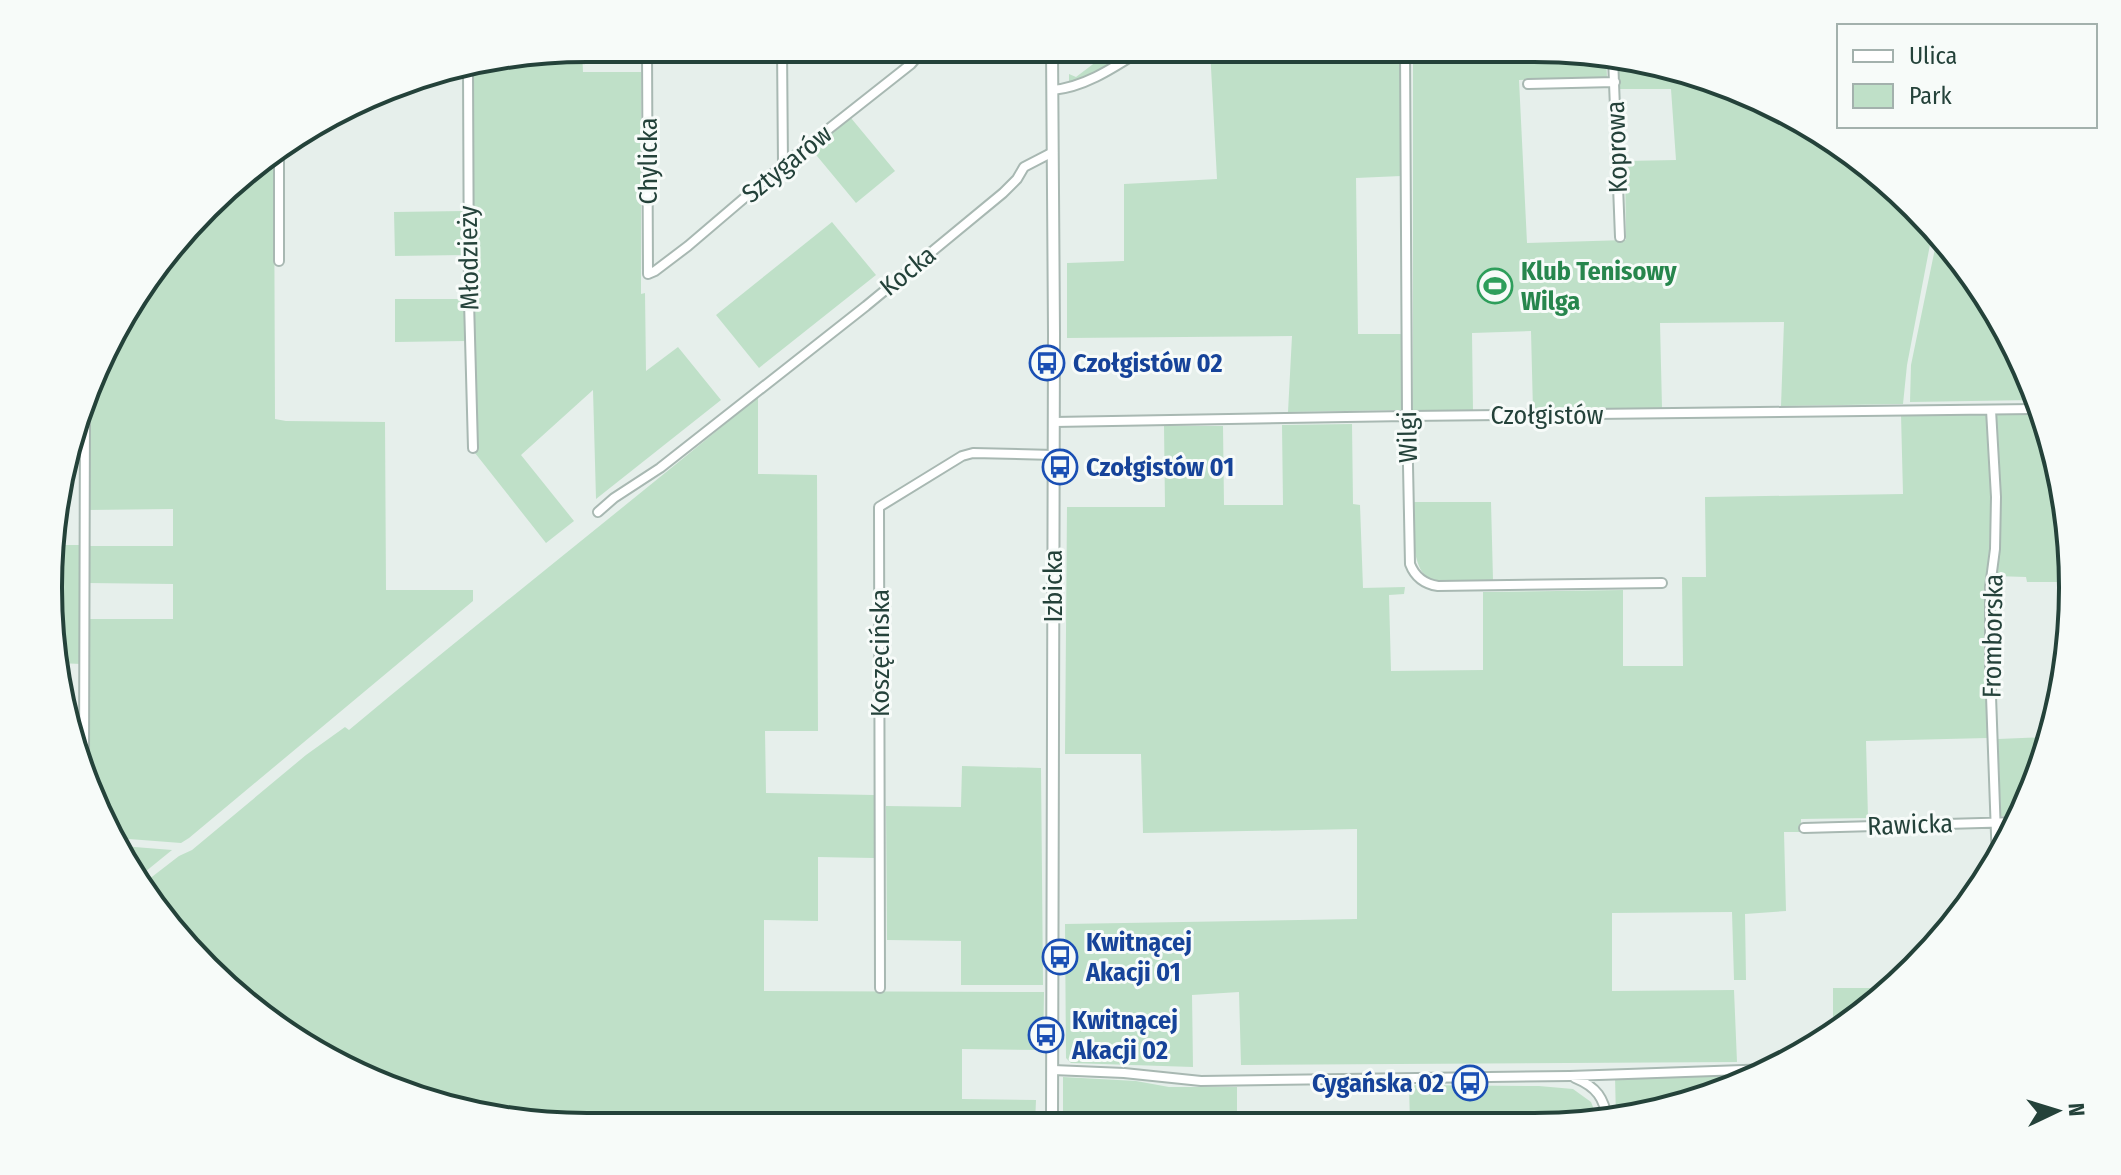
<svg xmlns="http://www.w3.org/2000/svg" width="2121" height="1175" viewBox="0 0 2121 1175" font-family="'Fira Sans Condensed',sans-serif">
<rect width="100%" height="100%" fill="#e6efeb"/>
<path fill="#bfe0c8" d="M582,49L583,72H641V294L645,293L646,371L678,347L721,400L596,499L593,390L521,455L574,521L546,543L475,453L471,260V67Z
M1113,49H1136L1080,82L1069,84V74L1076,77Z
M1210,49H1401V176L1356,178L1358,334H1401V410L1288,412L1292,336L1067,338V263L1124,261V184L1217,179Z
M1413,49H1568L1606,55L1607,78L1519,80L1527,243L1626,240L1625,161L1676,160L1671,89H1620L1618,57L1674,67L1803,120L1889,182L1933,229L1907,365L1903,404L1781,406L1784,322L1660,323L1662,408L1533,411L1531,331L1472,333L1473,411L1413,412Z
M851,118L895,171L856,203L812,150Z
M274,151L275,419L286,421L385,422L386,590H473V601L189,838L181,843L116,838L89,794L87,784V619H173V584L87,583L86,546H173V509L87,510L86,404L139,288L259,160Z
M464,211V255L395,256L394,212Z
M832,222L876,275L759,368L716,315Z
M1938,234L1961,259L2017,348L2037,400L1910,402L1911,365Z
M395,299H465L466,341L395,342Z
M758,397V474L817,475L818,731H765L766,793L874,795V858L818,857V921L764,920V991L1044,992L1043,1050L962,1049V1099L1036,1100L1035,1124L553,1126L447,1108L375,1079L290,1031L182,944L144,883L179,856L192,850L306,755L345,727L349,730C484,618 622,509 758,397Z
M2041,412L2054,447L2072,552L2071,582H2027L2026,577L1995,576L1999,496L1994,413Z
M1990,413L1991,511L1985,630L1987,738L1866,741L1868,818L1801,819V832H1784L1786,911L1745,914L1746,980H1734L1732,912L1612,913V991L1734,990L1737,1062L1241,1065L1239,992L1192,995L1193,1067L1071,1063L1066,1058L1065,924L1357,919V829L1143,833L1141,754H1065L1067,507H1165L1164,426H1223L1224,505H1283L1282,425L1352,424L1353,504L1360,505L1363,588L1405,587L1404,594L1389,595L1391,671L1483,670V592L1623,590V666H1683L1682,577H1706L1705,497L1903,494L1901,414Z
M1414,502H1491L1493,580L1431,581C1408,565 1415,527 1414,502Z
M57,545H81V664L59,663L49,623Z
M2050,737L2045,760L2019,816H2001L1998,739Z
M962,766L1041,768L1043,985H961V941L887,940L886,806L961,807Z
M122,846L172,850L140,876Z
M1833,988H1876V998L1833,1036Z
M1737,1074V1087L1616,1119L1615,1076Z
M1063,1077L1136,1081L1169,1087H1237V1124H1063Z
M1409,1085L1539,1086L1573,1089L1591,1102L1599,1122L1410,1123Z"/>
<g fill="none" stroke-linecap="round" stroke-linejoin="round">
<g stroke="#a8b8b2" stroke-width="12">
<path id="minor" d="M647,48L648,274L655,271L688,246L783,165L911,64L917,57L921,48
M782,48L783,165
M1405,49L1407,416L1410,564C1415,577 1424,584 1438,586L1662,583
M1613,57L1620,237
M468,68L469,301L473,448
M1528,84L1615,82
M1053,90C1086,87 1116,66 1143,49
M279,261V149
M1991,410L1996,497L1995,549L1990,587V668L1997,862
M1054,422L1407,416L2040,409
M598,512L614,498L660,468L866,306L1003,193L1017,179L1024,167L1053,152
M84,770L85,408
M1804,828L2017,822
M880,988L879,507L962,456L973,453L1054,455
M307,1046L346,1066
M1053,1070L1124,1073L1201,1081L1570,1076L1772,1069
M1575,1078C1597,1087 1604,1098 1608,1121"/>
</g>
<g stroke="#a8b8b2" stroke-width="14">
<path id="tertiary" d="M1052,49L1054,333L1052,1124"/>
</g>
<use href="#minor" stroke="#fff" stroke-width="8"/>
<use href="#tertiary" stroke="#fff" stroke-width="10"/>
</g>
<defs>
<g id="stadium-ring" transform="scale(1.8)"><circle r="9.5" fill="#f7fbf9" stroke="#2e9e5b" stroke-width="1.5"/><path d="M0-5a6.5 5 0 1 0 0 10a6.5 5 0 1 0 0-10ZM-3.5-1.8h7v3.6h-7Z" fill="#2e9e5b"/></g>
<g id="bus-ring" transform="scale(1.8)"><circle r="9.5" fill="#f7fbf9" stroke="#1a4fb4" stroke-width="1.5"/><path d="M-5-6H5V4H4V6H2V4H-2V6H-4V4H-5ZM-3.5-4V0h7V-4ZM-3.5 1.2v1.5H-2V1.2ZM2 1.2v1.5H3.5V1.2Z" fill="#1a4fb4"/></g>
</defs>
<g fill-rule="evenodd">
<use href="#stadium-ring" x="1495" y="286"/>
<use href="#bus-ring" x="1047" y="363"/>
<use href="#bus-ring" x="1060" y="467"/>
<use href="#bus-ring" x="1060" y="957"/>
<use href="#bus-ring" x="1046" y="1035"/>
<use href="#bus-ring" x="1470" y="1083"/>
</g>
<g text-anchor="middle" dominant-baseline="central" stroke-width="6" stroke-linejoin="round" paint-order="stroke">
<g font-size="26" fill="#24423a" stroke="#f7fbf9">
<text transform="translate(1617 147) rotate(-92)">Koprowa</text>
<text transform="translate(648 161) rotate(-90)">Chylicka</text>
<text transform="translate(787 164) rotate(-39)">Sztygarów</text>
<text transform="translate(469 258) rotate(-91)">Młodzieży</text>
<text transform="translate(908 271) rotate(-39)">Kocka</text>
<text x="1547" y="415">Czołgistów</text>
<text transform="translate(1408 437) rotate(-91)">Wilgi</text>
<text transform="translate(1053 586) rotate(-90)">Izbicka</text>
<text transform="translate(1993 636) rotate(-89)">Fromborska</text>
<text transform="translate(880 653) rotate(-90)">Koszęcińska</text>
<text transform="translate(1910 825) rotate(-2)">Rawicka</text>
</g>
<g font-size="26" font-weight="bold" fill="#27864d" stroke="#f7fbf9" text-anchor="start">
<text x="1521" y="271">Klub Tenisowy<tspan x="1521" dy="30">Wilga</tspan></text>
</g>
<g font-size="26" font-weight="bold" fill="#164399" stroke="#f7fbf9" text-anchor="start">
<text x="1073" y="363">Czołgistów 02</text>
<text x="1086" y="467">Czołgistów 01</text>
<text x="1086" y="942">Kwitnącej<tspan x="1086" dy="30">Akacji 01</tspan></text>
<text x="1072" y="1020">Kwitnącej<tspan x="1072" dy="30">Akacji 02</tspan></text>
<text x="1444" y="1083" text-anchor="end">Cygańska 02</text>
</g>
</g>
<path d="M0 0H2121V1175H0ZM587 62H1534A525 525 0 0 1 2059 587V588A525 525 0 0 1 1534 1113H587A525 525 0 0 1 62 588V587A525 525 0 0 1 587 62Z" fill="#f7fbf9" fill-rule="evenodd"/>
<path fill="none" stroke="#24423a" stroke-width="4" d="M587 62H1534A525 525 0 0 1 2059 587V588A525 525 0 0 1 1534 1113H587A525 525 0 0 1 62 588V587A525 525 0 0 1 587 62Z"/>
<rect x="1837" y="24" width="260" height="104" fill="#f7fbf9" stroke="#a3b1ad" stroke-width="2"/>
<rect x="1853" y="50" width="40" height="12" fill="#ffffff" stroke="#a3b1ad" stroke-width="2"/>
<text x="1909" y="64" font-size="24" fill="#24423a">Ulica</text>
<rect x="1853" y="84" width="40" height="24" fill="#bfe0c8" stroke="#a3b1ad" stroke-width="2"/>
<text x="1909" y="104" font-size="24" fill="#24423a">Park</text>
<g transform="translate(2057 1111) rotate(86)" stroke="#f7fbf9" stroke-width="6" paint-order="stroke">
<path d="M0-6L14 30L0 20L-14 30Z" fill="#24423a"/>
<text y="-12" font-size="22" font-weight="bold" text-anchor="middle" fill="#24423a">N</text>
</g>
</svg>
